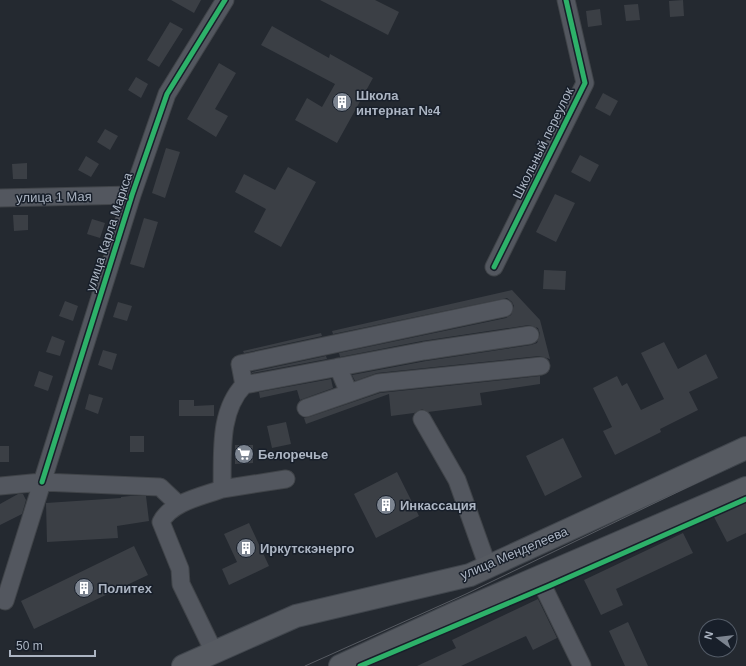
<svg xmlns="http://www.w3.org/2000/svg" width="746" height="666" viewBox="0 0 746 666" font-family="Helvetica,sans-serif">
<rect width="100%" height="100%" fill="#242930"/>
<path fill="#3b3f45" d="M171,0H201L194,13Z
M320,0H375L399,12L388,35Z
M683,0L684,16L670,17L669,1Z
M638,4L640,20L626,21L624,5Z
M600,9L602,25L588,27L586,11Z
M170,22L183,29L159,67L147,60Z
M272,26L329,58L330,54L373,78L337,143L295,120L307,98L322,107L335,84L261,45Z
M219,63L236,73L215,109L228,116L216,137L187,119Z
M136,77L148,84L141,98L128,90Z
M603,93L618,101L610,116L595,108Z
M105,129L118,136L110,150L97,142Z
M166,148L180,152L165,198L152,193Z
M580,155L599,165L590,182L571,172Z
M86,156L99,164L91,177L78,170Z
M27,163V179H13L12,164Z
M288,167L316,182L281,247L254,232L266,209L235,192L244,174L275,190Z
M555,194L575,203L556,242L536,232Z
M13,215H28V230L14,231Z
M144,218L158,222L144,268L130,264Z
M92,219L105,223L100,238L87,234Z
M544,270L566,271L565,290L543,289Z
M512,290L540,320L550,359L540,356L377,373L355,381L352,375L426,361L531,345L537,343L540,334L538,328L529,325L422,341L340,357L339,353L506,318L511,315L514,306L512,302L507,298L333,334L332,331Z
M65,301L78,306L73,321L59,316Z
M118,302L132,306L127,321L113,317Z
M321,333L322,336L244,353L243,351Z
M52,336L65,341L60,356L46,352Z
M664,342L678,369L706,354L718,378L689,392L698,410L660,429L661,432L615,455L603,431L612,427L593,388L617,376L622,386L627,383L641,410L664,399L641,353Z
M103,350L117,354L112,370L98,365Z
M326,356L327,359L252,373V372Z
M39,371L53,376L48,391L34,386Z
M540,376V384L480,393L482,405L428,412L422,409L414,413L391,416L389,394L306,424L304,418L309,417L380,393Z
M331,379L333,388L300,400L297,390L260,398L259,392Z
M89,394L103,398L98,414L85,409Z
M179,400H194V406L214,405V416H179Z
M286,422L291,444L272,448L267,426Z
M130,436H144V452H130Z
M563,438L582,477L545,496L526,456Z
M235,445H253V463L235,464Z
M0,446H9V462H0Z
M397,472L419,516L376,538L354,494Z
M18,494H23L26,500L22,514L0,525V504Z
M130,496H146L149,521L117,526L118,538L47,542L46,503L121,498V497Z
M746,502V533L727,542L714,517Z
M249,523L269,566L229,585L222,569L237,562L224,534Z
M683,533L693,553L616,589L623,605L601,615L584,580Z
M134,546L148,575L34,629L21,601Z
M538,599L557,638L533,650L526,636L461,666H417L456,648L452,640Z
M628,622L648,666H625L609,631Z"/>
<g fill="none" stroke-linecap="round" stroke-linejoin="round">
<g stroke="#404449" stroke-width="19">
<path id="minor" d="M0,198L132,195
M494,267L585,83L566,0
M338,367L349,393
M244,385L240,364L504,308
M306,408L378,383L541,366
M422,419L457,480L488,567
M0,486L42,482L160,487L179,505
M222,489L286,479
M539,578L582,666
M5,601L132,195L167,94L225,0
M214,652L181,584L180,569L161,522C171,502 203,496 222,489C223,455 218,412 244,385L424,351L530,335"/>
</g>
<g stroke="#41464d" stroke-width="24">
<path id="major" d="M183,666L296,616L470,575L746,448
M340,666L458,612L746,488"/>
</g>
<use href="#minor" stroke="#53575f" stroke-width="17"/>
<use href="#major" stroke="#565a61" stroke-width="22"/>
<path stroke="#575b62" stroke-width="1" d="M305,666L466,594L746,459"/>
<g stroke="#181f2a" stroke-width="8">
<path id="cycleway" d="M494,267L585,83L566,0
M42,482L132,195L167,94L225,0
M360,666L549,586L746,499"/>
</g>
<use href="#cycleway" stroke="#2db169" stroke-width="5"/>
</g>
<defs>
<g id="building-disc" transform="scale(1)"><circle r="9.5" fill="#7c8490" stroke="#181f2a"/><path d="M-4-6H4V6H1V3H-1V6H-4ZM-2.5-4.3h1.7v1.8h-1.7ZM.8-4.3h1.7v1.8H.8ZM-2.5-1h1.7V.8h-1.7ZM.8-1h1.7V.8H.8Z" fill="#fff"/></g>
<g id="supermarket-disc" transform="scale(1)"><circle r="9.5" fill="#7c8490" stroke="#181f2a"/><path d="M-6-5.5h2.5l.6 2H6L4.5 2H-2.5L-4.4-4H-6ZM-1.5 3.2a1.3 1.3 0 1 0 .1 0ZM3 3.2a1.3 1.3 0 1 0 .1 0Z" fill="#fff"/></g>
</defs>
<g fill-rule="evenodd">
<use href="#building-disc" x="342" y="102"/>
<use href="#supermarket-disc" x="244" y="454"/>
<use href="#building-disc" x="386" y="505"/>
<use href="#building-disc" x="246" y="548"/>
<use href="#building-disc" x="84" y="588"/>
</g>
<g text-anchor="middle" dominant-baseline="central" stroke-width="3" stroke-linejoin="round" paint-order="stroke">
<g font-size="13" font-weight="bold" fill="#acb5c3" stroke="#181f2a" text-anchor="start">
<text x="356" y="95">Школа<tspan x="356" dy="15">интернат №4</tspan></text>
<text x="258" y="454">Белоречье</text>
<text x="400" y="505">Инкассация</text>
<text x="260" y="548">Иркутскэнерго</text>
<text x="98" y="588">Политех</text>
</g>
<g font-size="13" fill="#acb5c3" stroke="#181f2a">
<text transform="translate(543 143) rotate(-64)">Школьный переулок</text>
<text transform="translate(54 197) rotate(-1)">улица 1 Мая</text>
<text transform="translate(109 232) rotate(-72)">улица Карла Маркса</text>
<text transform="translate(514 553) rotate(-23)">улица Менделеева</text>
</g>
</g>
<g transform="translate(718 638) rotate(285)"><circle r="19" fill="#181f2a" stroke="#535b67"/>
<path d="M0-3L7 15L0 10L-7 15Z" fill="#7c8490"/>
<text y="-6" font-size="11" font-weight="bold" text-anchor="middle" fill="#acb5c3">N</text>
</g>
<path d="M10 650v6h85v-6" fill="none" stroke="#acb5c3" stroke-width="2"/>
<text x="16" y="650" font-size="12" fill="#acb5c3" stroke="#181f2a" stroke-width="3" paint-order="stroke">50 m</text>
</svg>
